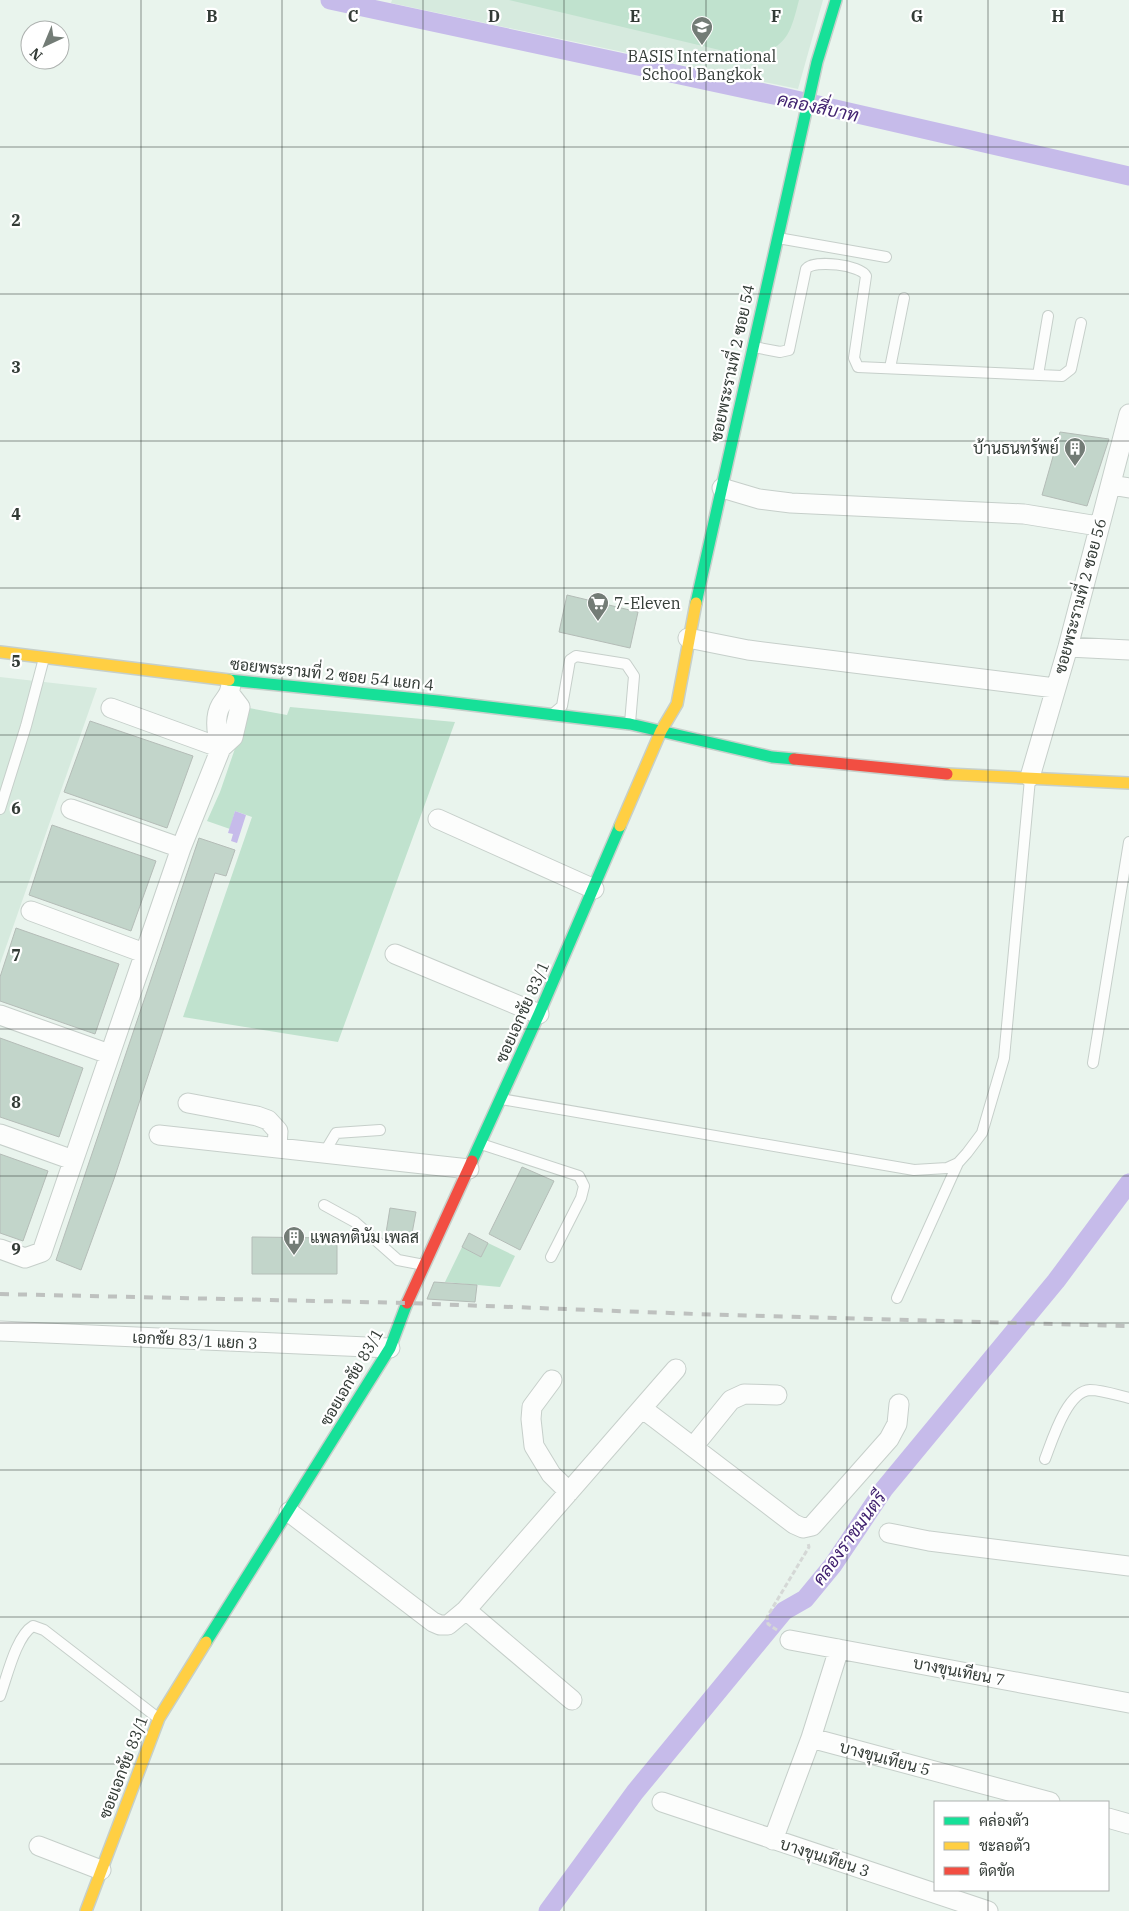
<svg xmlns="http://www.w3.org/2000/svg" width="1129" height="1911" viewBox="0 0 1129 1911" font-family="'IBM Plex Serif',Sarabun,serif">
<rect width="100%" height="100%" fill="#e9f4ed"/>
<path fill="#d6eade" d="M392,0H823L798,89L391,3Z
M0,677L97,688L0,964Z"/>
<path fill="#c0e2ce" d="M509,0H799C790,35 787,48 749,57Z
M290,707L455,722L338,1042L183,1017L252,817L235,811L230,829L207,821L220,792L249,708L287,715Z
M488,1243L515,1256L500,1287L445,1282L462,1247L481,1257Z"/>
<path fill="#c6bbea" d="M235,811L246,815L237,843L231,841L233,834L228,833Z"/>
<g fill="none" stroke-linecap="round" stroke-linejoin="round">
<path stroke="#c6bbea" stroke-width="19" d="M330,0L783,97L1129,176
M548,1911L635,1792L784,1611L805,1599L833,1565L884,1489L1056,1281L1129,1183"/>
</g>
<path fill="#c2d5ca" stroke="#b4bcb7" d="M1060,432L1109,439L1087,506L1042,495Z
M567,595L638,612L630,648L559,632Z
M90,721L193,756L167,828L64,792Z
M52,825L156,861L131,931L29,895Z
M199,838L235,850L226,876L215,873L114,1179L81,1270L56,1260Z
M16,928L119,964L95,1034L0,1001V977Z
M0,1038L83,1068L59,1137L0,1117Z
M0,1154L48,1171L23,1241L0,1233Z
M522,1167L554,1181L520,1250L489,1234Z
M390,1208L416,1212L410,1244L385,1239Z
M469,1233L488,1243L481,1257L462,1247Z
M252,1237L337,1238V1274H252Z
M434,1282L477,1285L475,1302L427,1299Z"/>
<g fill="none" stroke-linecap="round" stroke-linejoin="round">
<g stroke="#c6cfca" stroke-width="12">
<path id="lane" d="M778,238L886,257
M754,347L780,352L789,350L806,269C814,259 861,265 866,276L854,358L858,367L1062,376L1071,369L1081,323
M890,368L904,298
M1038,375L1048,316
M555,712L562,706L570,660L576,656L626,664L634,676L630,723
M0,809L26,726L44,658
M1093,1063L1129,842
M501,1099L914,1170L947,1168L958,1163L967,1153L982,1133L1004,1058L1030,779
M481,1144L579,1176L584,1186L581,1198L551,1257
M324,1153L336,1133L380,1130
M324,1205L355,1222L398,1260L424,1265
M897,1298L958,1163
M1045,1459C1052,1441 1067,1391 1090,1390C1102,1390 1117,1395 1129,1398
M0,1696C7,1677 16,1636 33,1626L44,1630L158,1718"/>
</g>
<g stroke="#c6cfca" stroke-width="21">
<path id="street" d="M1111,485L1129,488
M722,488L759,499L791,503L1024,514L1098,526
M688,638L748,650L1055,688
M1068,647L1129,650
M111,708L221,748
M221,748C217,735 214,717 221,705C227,696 230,694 231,684
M1030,777L1068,647L1129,414
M71,809L181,848
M438,819L594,889
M31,911L144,953
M395,954L539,1014
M0,1015L109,1054
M188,1103L257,1116L268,1120L278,1131L277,1148
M0,1134L73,1160
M159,1135L469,1169
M0,1249L25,1258L42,1252L44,1246L181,848L221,748L233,737L240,707L230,694
M0,1331L390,1348
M552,1380L532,1407L531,1419L534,1446L551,1474L569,1492
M643,1409L794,1524L803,1528L812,1526L889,1439L897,1424L899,1404
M693,1447L731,1400L744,1394L777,1395
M289,1512L433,1622L440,1625H448L466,1610L676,1369
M889,1533L929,1541L1129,1566
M466,1610L572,1700
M790,1640L1129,1703
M839,1649L811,1738L1050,1802
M662,1802L988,1911
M1108,1818L1129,1824
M773,1840L811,1738
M39,1846L101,1870"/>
</g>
<g stroke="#c6cfca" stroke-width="14">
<path id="fast" d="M696,603L817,62L836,0
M229,680L438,701L630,724L772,757L794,759
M472,1161L539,1014L620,826
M206,1642L390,1348L407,1303"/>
</g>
<g stroke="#c6cfca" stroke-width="14">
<path id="slow" d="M0,652L229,680
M947,774L1129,783
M620,826L661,731L677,704L696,603
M86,1911L159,1718L206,1642"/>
</g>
<g stroke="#c6cfca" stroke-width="14">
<path id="jam" d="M794,759L947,774
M407,1303L472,1161"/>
</g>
<path stroke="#d5d8d6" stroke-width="3" stroke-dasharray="5 2.5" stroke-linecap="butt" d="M777,1630L768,1624L767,1617L809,1547L808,1543"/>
<use href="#lane" stroke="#fcfdfc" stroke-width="10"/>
<use href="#street" stroke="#fcfdfc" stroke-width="19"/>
<use href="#fast" stroke="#16e098" stroke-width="11"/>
<use href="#slow" stroke="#ffcf43" stroke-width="11"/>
<use href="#jam" stroke="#f24e42" stroke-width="11"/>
<path stroke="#bec1bf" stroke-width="4" stroke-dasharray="9 9" stroke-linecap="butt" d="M0,1294L407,1303L696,1314L1129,1326"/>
</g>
<path fill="none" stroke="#333b36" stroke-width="1" stroke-opacity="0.55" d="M141,0V1911M282,0V1911M423,0V1911M564,0V1911M706,0V1911M847,0V1911M988,0V1802M0,147H1129M0,294H1129M0,441H1129M0,588H1129M0,735H1129M0,882H1129M0,1029H1129M0,1176H1129M0,1323H1129M0,1470H1129M0,1617H1129M0,1764H1129M988,1890V1911"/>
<defs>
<g id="school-pin" transform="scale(1.125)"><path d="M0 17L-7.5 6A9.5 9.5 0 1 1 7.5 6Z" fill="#737c76" stroke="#fff"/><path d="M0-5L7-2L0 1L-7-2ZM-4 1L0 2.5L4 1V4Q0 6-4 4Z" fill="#fff"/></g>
<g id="building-pin" transform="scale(1.125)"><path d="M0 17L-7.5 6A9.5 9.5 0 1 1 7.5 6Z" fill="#737c76" stroke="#fff"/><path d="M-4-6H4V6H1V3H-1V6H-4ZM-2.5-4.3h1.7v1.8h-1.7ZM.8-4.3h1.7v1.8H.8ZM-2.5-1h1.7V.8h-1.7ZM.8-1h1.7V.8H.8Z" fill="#fff"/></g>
<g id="supermarket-pin" transform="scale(1.125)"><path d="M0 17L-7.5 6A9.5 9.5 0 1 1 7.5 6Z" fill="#737c76" stroke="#fff"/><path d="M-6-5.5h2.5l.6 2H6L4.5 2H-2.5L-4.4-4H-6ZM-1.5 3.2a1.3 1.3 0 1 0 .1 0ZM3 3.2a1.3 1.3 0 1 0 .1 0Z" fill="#fff"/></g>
</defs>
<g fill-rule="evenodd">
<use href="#school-pin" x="702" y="27"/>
<use href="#building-pin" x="1075" y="448"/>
<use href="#supermarket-pin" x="598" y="603"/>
<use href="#building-pin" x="294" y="1237"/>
</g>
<g text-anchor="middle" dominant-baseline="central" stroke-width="4.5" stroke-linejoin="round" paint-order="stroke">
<g font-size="16" fill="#333b36" stroke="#fff" text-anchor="start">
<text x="702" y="56" text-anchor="middle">BASIS International<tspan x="702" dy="18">School Bangkok</tspan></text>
<text x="1059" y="448" text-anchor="end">บ้านธนทรัพย์</text>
<text x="614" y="603">7-Eleven</text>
<text x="310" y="1237">แพลทตินัม เพลส</text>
</g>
<g font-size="16" fill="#333b36" stroke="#fff">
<text transform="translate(732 363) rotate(-78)">ซอยพระรามที่ 2 ซอย 54</text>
<text transform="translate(1080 596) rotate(-75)">ซอยพระรามที่ 2 ซอย 56</text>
<text transform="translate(332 674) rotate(6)">ซอยพระรามที่ 2 ซอย 54 แยก 4</text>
<text transform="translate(522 1012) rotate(-66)">ซอยเอกชัย 83/1</text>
<text transform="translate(195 1340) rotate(3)">เอกชัย 83/1 แยก 3</text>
<text transform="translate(351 1377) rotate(-60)">ซอยเอกชัย 83/1</text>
<text transform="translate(959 1671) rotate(11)">บางขุนเทียน 7</text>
<text transform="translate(885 1758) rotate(15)">บางขุนเทียน 5</text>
<text transform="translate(123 1767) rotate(-69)">ซอยเอกชัย 83/1</text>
<text transform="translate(825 1857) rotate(18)">บางขุนเทียน 3</text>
</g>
<g font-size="18" font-style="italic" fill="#40216f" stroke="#fff">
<text transform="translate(818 107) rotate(12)">คลองสี่บาท</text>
<text transform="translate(849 1538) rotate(-54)">คลองราชมนตรี</text>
</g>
</g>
<g font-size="16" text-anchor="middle" font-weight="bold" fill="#333b36" stroke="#fff" stroke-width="4.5" stroke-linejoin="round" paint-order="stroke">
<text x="212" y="22">B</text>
<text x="353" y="22">C</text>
<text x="494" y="22">D</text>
<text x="635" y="22">E</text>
<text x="776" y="22">F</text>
<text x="917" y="22">G</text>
<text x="1058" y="22">H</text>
<text x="16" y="226">2</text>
<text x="16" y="373">3</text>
<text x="16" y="520">4</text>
<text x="16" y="667">5</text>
<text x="16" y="814">6</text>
<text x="16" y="961">7</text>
<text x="16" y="1108">8</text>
<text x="16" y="1255">9</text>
</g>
<rect x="934" y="1801" width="175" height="90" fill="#ffffff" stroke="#adb1af"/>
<rect x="944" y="1817" width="25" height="8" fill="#16e098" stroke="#adb1af"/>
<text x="979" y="1826" font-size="15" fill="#333b36">คล่องตัว</text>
<rect x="944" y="1842" width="25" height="8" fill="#ffcf43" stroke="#adb1af"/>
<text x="979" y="1851" font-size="15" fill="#333b36">ชะลอตัว</text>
<rect x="944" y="1867" width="25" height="8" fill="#f24e42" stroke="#adb1af"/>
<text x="979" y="1876" font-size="15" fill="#333b36">ติดขัด</text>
<g transform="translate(45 45) rotate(224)"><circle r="24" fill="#ffffff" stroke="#adb1af"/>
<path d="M0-4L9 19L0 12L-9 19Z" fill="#737c76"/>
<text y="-8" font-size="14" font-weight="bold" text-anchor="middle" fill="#333b36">N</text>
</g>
</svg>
